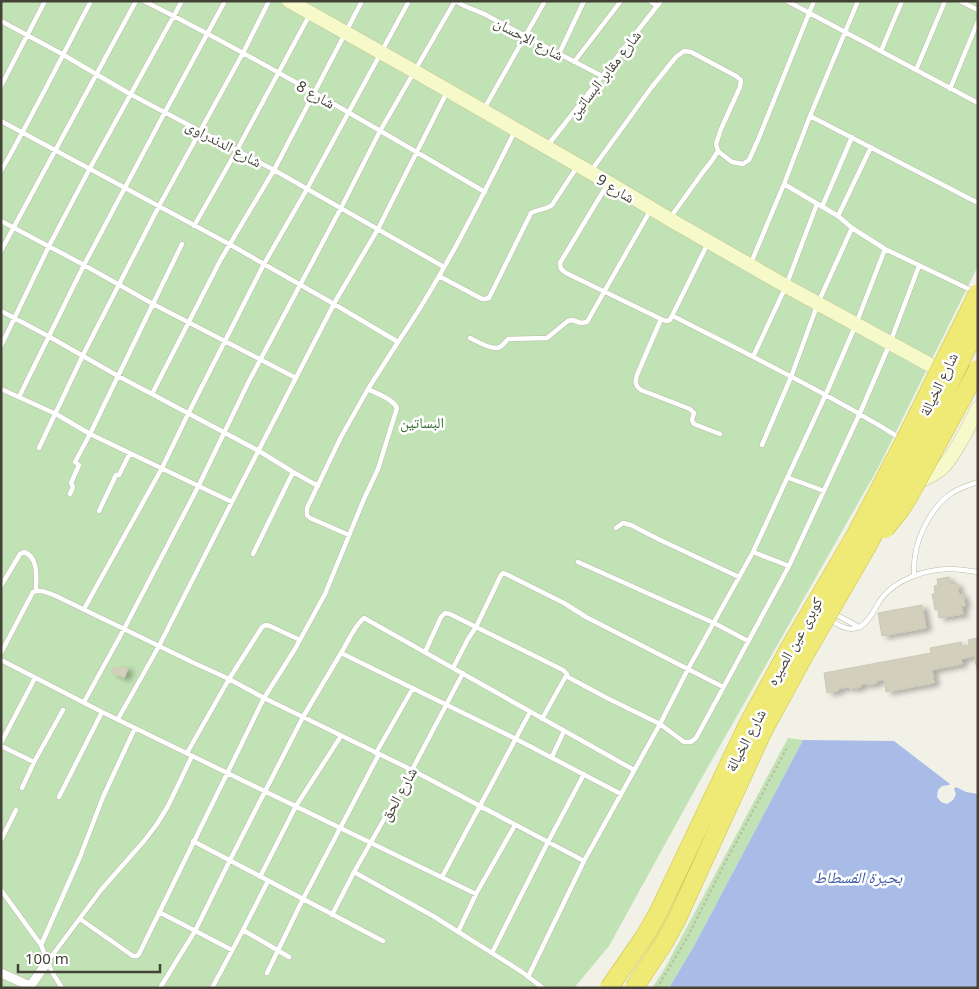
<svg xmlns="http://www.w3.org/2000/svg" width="979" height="989" viewBox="0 0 979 989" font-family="'Noto Sans','Noto Naskh Arabic',sans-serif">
<defs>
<filter id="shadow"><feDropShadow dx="5.5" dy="3" stdDeviation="2.5" flood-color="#0004"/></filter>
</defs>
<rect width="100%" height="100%" fill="#f1f1e7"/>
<path fill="#c0e2b4" d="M1,1H978V266L878,468L692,795L609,946L574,988H1Z
M788,738L803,740L694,946L669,988H652L665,968Z"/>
<path fill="#a9bce8" d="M803,740L894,741L950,784L949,785L942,786L938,790L937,797L941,802L947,804L953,800L956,794L954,789L956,787L966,792L978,794V988H669L694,946Z"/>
<path fill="#d2d0bd" stroke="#ccc9b1" filter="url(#shadow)" d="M949,577L950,584L957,583L959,595L963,594L965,606H961L963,614L939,618L938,609L935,610L932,594H935L934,586L938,585L937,579Z
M922,605L926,628L882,636L878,613Z
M978,638V674L974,656L961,659L962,664L932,670L934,683L886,692L884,679L876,681L877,683L867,685V683L860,685L861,687L850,689L849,687L838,689V691L827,693L824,673L931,653L930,648L961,642L962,647L969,645L968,640Z
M123,666L128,669L124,678L111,672L115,667L120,669Z"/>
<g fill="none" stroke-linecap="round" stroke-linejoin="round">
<g stroke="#bcbbaa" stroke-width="5.5">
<path id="lane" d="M144,1C260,59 372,126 485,192
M456,1C465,8 477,10 488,16C526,37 564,56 602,76
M650,1L657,6
M787,1L978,103
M960,1L978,10
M1,21L62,54L130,94L274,170L444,267
M881,51L902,1
M559,54L584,1
M574,62L621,1
M916,70L945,1
M1,86L45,1
M950,89L978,21
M484,109L545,1
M810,116L978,203
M1,121L229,244L334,304L398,342C443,276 479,203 515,131
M548,145L661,1
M1,171C33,115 61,58 91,1
M591,171L651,88L676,57L684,51L691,52L736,76L741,80L740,87L721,129L716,144L718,151
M784,184L810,116L858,1
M607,185L560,263L561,269L566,273L661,319L666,321L670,320L708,243
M822,207L852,137
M838,216L871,147
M670,218L703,172L711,162L718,151L732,162L743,164L749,160L758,140L814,1
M1,221L84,265L153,304L296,378
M194,226L237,150L310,14
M852,228L885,249L975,292
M1,251L136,1
M751,263L784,184L838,216L852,228L818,303L791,377L762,445
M439,276L482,299H485L489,298L531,213C538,209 546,210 552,205L577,167
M1,311L48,336L118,376L259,451L293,472L318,486
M673,316C749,355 827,393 900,438
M661,319L637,375C635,382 635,386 641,390L690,409L694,413L692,420L694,424L720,434
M470,338C476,341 493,351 500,347C503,345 506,341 508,339L547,338L568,321L572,320L581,323L587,322L650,211
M1,346L49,246L89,170L182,1
M753,357L786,286L817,204
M1,389L56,414L90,434L232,502L336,300L378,229L447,92
M152,394L221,259L274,170L362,1
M19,397L84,265L165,112L225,1
M39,448L83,355L159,206L243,53L269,1
M789,478L824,491
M70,494L73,487L71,483L79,465L75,462L90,434L182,244
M99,511L116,475H119L130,453
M616,528L623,523L631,525L658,539L739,577
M349,535L310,518L307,515V508L341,437L368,389L398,342
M753,552L789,566
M253,554L293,472
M578,562L714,623L748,641
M914,576C914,569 914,562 915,556C918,534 933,505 952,493C959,488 970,485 978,482
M1,586L20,554L24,552C39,557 36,578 36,591
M84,609L162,468L188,414L264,264L307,189L409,1
M835,614L859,627
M831,621C840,626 850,632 860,627C870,621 875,608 881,599C896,579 926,569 951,569C960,569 969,571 978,572
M425,652L441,617L445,613L450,614L476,627L501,575L503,573L508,575L564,603L586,617L723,687
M1,653L33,592C41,589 48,593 56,596L194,663L229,679L264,698L412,770L584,861
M341,653C348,642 354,626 364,618L634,770
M1,660L102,712L476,894
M453,668L468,639L476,627L563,670L567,674L542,719
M566,676L607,698L660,724L684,742H691L696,738L789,566L860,413L890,343L919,266
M84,702L124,629L198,487L249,381L341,208L380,131L455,1
M118,719L159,646L232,502
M1,743L35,678
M1,746L34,762
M187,753L229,679L262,627L266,625L270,626L300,640
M376,753L413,688
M552,757L564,731
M22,788L34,762L63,710
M59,797L102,712
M1,840L16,810
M193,841L383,941
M354,872L433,916L522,972L543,988
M260,877L296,806L341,736
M442,877L530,712
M1,890L41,945L52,972L62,988
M159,912L232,950
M332,915L354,872L412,770L463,673
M80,919L133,956H137L139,954L264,698L295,649L325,594L364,499L378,469L397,408C392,398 377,394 368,389
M243,930L289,957
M458,932L476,894L515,825
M41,945L80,857L103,797L135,728
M492,953L548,842L584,774
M48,961L101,890L144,841L157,824L168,806L192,756
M267,973L303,899L379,754
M528,977L584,861L660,724L688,669L753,552L826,394L856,324L885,249
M160,988L195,931L230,860L303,717L341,653L516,739L621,794
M212,988L243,930L268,881"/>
</g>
<g stroke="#bcbbaa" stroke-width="10">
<path id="street" d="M1,973L30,986
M29,988L48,961"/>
</g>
<g stroke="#c5c797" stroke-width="15">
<path id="secondary" d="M289,1L414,71L609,183L669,219L786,286L943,372
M914,484C923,479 934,475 942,468C954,457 970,424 978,408"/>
</g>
<path stroke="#bcba9d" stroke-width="2" stroke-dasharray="2.5 2.5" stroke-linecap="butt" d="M657,988L687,938L724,865L788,746"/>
<use href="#lane" stroke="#fff" stroke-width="4.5"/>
<use href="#street" stroke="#fff" stroke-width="9"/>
<use href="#secondary" stroke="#f6f9ca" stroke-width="14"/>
<g stroke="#ccc246" stroke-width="19" stroke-linecap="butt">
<path id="highway-bridge" d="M885,529L901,509L909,496L978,369
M609,988L645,936L658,913L748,724L790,647L855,536L904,442L978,293
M634,988L662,946L676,921L762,733L804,656L869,543L892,499L978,326"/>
</g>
<use href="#highway-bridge" stroke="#efe975" stroke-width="18"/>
</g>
<g text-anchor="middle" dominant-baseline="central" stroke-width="5" stroke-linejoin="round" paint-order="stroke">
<g font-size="15" fill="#444237" stroke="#fff">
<text transform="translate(529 38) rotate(28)">شارع الإحسان</text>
<text transform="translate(604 74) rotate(-52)">شارع مقابر البساتين</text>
<text transform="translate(316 94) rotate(29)">شارع 8</text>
<text transform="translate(224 143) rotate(28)">شارع الدندراوى</text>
<text transform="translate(616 188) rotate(31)">شارع 9</text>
<text transform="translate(938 384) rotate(-64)">شارع الخيالة</text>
<text transform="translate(794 641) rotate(-61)">كوبرى عين الصيره</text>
<text transform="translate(745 740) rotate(-62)">شارع الخيالة</text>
<text transform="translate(398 794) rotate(-61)">شارع الحق</text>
</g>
<g font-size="15" fill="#366f30" stroke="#fff">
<text x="422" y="422">البساتين</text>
</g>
<g font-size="16" font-style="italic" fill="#3b59a4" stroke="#fff">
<text x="858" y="877">بحيرة الفسطاط</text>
</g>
</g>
<rect width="979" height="989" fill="none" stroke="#444237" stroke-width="5"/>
<path d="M18 964v8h142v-8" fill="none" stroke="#444237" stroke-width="2.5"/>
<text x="25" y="964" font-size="15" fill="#444237" stroke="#ffffff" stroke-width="4" paint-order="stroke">100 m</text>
</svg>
